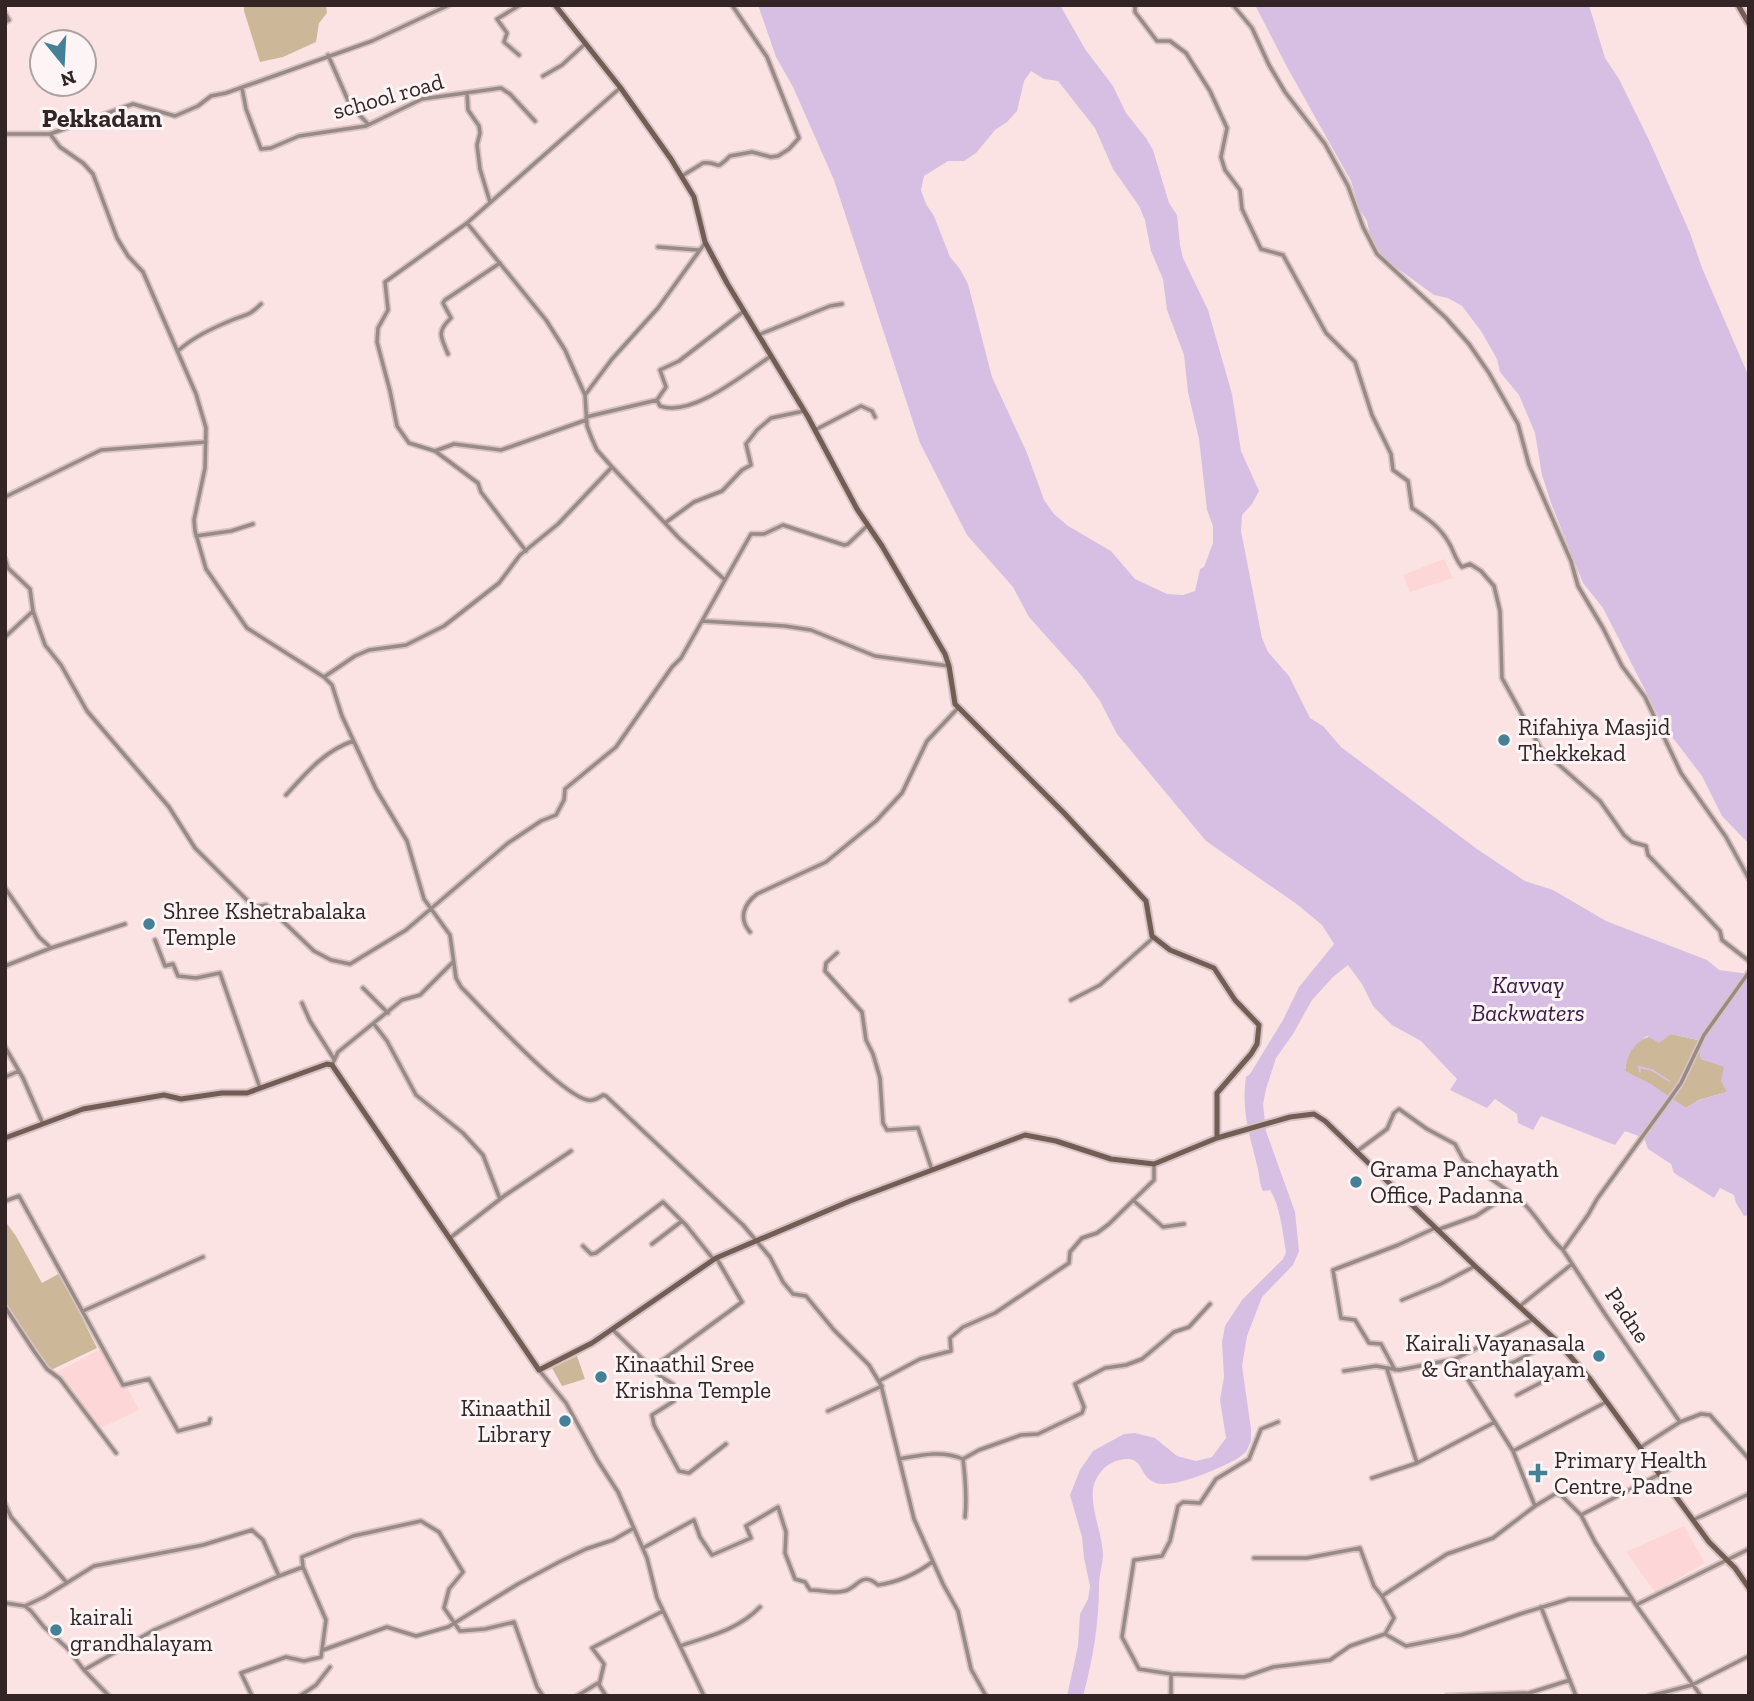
<svg xmlns="http://www.w3.org/2000/svg" width="1754" height="1701" viewBox="0 0 1754 1701" font-family="'Zilla Slab',serif">
<rect width="100%" height="100%" fill="#fbe3e4"/>
<path fill="#fdd7d8" d="M1444,559L1453,578L1410,592L1403,575Z
M106,1346L139,1410L97,1430L57,1372Z
M1684,1526L1705,1563L1655,1592L1626,1552Z"/>
<path fill="#cdb799" d="M244,5H326L327,13L319,23L316,42L283,57L260,62L244,11Z
M1671,1034L1698,1040L1701,1059L1724,1066L1727,1092L1699,1100L1686,1108L1625,1071C1629,1039 1643,1036 1671,1034Z
M5,1221L16,1236L42,1283L60,1273L97,1348L51,1370L5,1304Z
M577,1356L585,1379L562,1386L552,1368Z"/>
<path fill="#d7bfe4" fill-rule="evenodd" d="M758,5H1060L1085,49L1113,86L1126,113L1146,138L1153,150L1169,203L1177,215L1180,245L1183,258L1208,310L1232,394L1241,451L1259,491L1252,504L1242,515L1241,531L1262,638L1268,652L1289,676L1310,718L1323,726L1341,747L1477,849L1525,881L1553,890L1606,921L1707,960L1719,970L1749,974V1215L1744,1216L1736,1203L1734,1195L1720,1188L1714,1198L1674,1173L1671,1164L1648,1149L1644,1138L1625,1131L1615,1145L1541,1116L1533,1130L1518,1123L1517,1114L1495,1099L1487,1108L1450,1090L1457,1079L1421,1041L1392,1025L1373,1006L1362,984L1348,965L1333,977L1312,1000L1293,1034L1276,1058L1266,1089L1263,1104L1266,1131L1295,1212L1299,1251L1293,1265L1262,1297L1247,1336L1242,1366L1251,1429V1441L1246,1452L1237,1459C1220,1468 1174,1489 1156,1483C1137,1476 1145,1454 1120,1460C1105,1463 1095,1476 1093,1490C1091,1511 1102,1533 1103,1554C1103,1564 1099,1575 1099,1585C1099,1623 1093,1660 1083,1696H1067L1078,1646L1080,1614L1088,1599L1090,1586L1084,1558L1082,1537L1070,1495L1080,1470L1093,1451L1124,1434L1135,1433L1155,1438L1177,1456L1196,1461L1212,1457L1226,1438L1220,1400L1224,1377L1222,1342L1225,1326L1242,1300L1283,1259L1286,1252C1283,1234 1280,1205 1270,1190L1263,1191C1259,1184 1260,1177 1258,1169C1250,1136 1241,1112 1246,1077L1250,1074L1283,1020L1299,987L1334,944L1322,925L1298,905L1206,841L1117,734L1100,701L1081,675L1029,617L1013,587L967,535L920,443L834,180L793,87L776,57ZM1031,71L1044,79L1058,81L1095,128L1113,169L1139,206L1145,220L1151,251L1163,279L1167,310L1184,355L1188,392L1199,439L1207,510L1213,526V543L1204,567L1200,569L1195,591L1183,595L1167,594L1135,579L1111,551L1068,526L1054,514L1044,500L1027,453L992,377L968,284L960,269L950,257L934,216L926,204L921,190L924,176L948,161H964L976,153L995,130L1007,122L1017,111L1024,81ZM1671,1034L1698,1040L1701,1059L1724,1067L1721,1081L1727,1092L1699,1100L1686,1108L1651,1084L1625,1071C1627,1054 1633,1045 1647,1036L1659,1043Z
M1255,5H1589L1605,58L1619,79L1649,140L1690,233L1702,268L1749,377V844L1722,816L1702,776L1663,725L1603,608L1583,583L1551,503L1542,475L1535,433L1519,395L1500,372L1497,359L1481,331L1462,306L1448,298L1434,295L1386,260L1376,248L1370,235L1367,221L1359,208L1351,181L1287,67Z"/>
<g fill="none" stroke-linecap="round" stroke-linejoin="round">
<path stroke="#d7bfe4" stroke-width="2" d="M1640,1072L1639,1067L1652,1070L1669,1081"/>
<g stroke="#d7c1c2" stroke-width="7">
<path id="minor" d="M1135,5V12L1157,41H1170L1186,53L1210,91L1227,128L1221,157L1225,170L1240,190L1242,209L1261,249L1283,255L1326,333L1355,362L1372,415L1391,454L1393,470L1408,481L1412,508C1427,518 1440,527 1449,543C1454,551 1455,559 1462,567L1470,564L1481,571L1494,586L1500,611L1502,678L1541,749L1600,801L1624,835L1632,842L1646,846L1648,855L1706,916L1720,931L1722,940L1749,961
M1233,5L1252,28L1269,65L1285,92L1325,144L1348,186L1363,227L1377,254L1446,318L1469,344L1489,373L1518,424L1529,465L1571,561L1578,586L1603,628L1622,666L1645,697L1681,773L1726,837L1749,879
M5,13L9,20L5,22
M328,55L350,105L368,124
M519,55L504,42L507,33L497,19L520,5
M543,76L562,65L586,43
M242,88L246,109L261,149L271,148L299,136L366,126L422,99L501,88L510,94L535,121
M467,93L468,110L479,126L480,133L477,145L480,169L490,202
M5,134H50L133,104L175,116L198,106L211,96L226,93L372,41L449,5
M50,134L60,147L83,163L93,174L117,238L128,256L143,272L196,394L206,428L205,468L194,520L195,531L206,569L247,628L324,677L332,685L342,716L376,789L407,841L424,899L450,935L456,978L461,987C484,1010 562,1096 588,1100C594,1101 598,1098 603,1095L606,1096L743,1225L770,1257L783,1282L793,1294L806,1296L834,1330L869,1365L881,1385L914,1519L943,1584L958,1611L971,1669L986,1696
M682,176L703,163C722,161 713,173 730,156L752,152L771,157L778,156L789,149L799,138L767,57L732,5
M467,223L385,282L388,310L378,328L377,342L390,391L397,426L409,443L435,451L454,444L501,450L586,420
M658,247L698,250
M744,311L679,361L660,370L666,387L657,400L660,406C692,418 745,373 771,356
M758,335L830,306L842,304
M178,351C193,337 213,328 232,320C247,314 249,316 261,304
M448,354C441,337 436,332 451,318L443,303L445,300L500,263
M585,395L565,350L546,320L467,223L620,88
M586,417L657,400
M815,430L861,406L872,411L875,417
M435,451L478,483L481,492L526,551
M612,467L679,538L725,580L702,621L785,626L811,630L875,656L949,666
M5,497L101,450L206,442
M665,523L694,502L722,491L742,470L751,465L746,444L757,430L771,418L804,411
M196,536L231,531L253,524
M5,559L8,568L30,589L33,611L45,645L61,665L87,711L169,807L195,848L254,907L266,905L314,951L331,960L350,964L406,930L508,843L541,821L556,815L564,800L565,789L616,747L672,667L681,658L702,621
M725,580L751,534H764L783,525L844,545L848,544L868,525
M5,637L33,611
M324,677L355,656L369,650L406,645L444,626L499,583L520,555L558,524L612,467L597,450L592,439L587,426L585,395L612,359L658,308L705,243
M286,795C306,773 324,751 353,741
M5,888L39,937L51,948L5,966
M750,932C738,918 744,904 757,894L826,862L876,821L902,793L927,741L958,708
M155,940L165,966L173,964L178,976L196,978L220,973L260,1088
M51,948L125,924
M837,953L826,963L825,971L862,1012L866,1040L873,1054L880,1078L883,1123L887,1130L918,1128L932,1170
M1749,972L1704,1035L1681,1083L1669,1100L1597,1199L1588,1215L1563,1250L1605,1314L1680,1422L1701,1414L1710,1415L1749,1459
M363,988L388,1013
M1071,1000L1100,985L1154,937
M302,1003L310,1021L334,1059
M374,1024L387,1041L416,1095L463,1133L483,1155L500,1199
M5,1047L23,1078L43,1124
M332,1065L338,1052L402,1000L420,995L453,962
M5,1077L19,1071
M1356,1152L1387,1129L1394,1113L1399,1109L1427,1129L1455,1144L1463,1159L1511,1193
M1133,1200L1163,1227L1184,1224
M5,1201L19,1196L123,1385L149,1379L178,1431L209,1423L210,1419
M1437,1230L1476,1216L1511,1193C1533,1207 1544,1233 1563,1250
M450,1238L504,1196L571,1151
M652,1244L682,1221
M583,1246L591,1254L596,1253L663,1202L686,1225L714,1260
M1402,1300L1441,1284L1475,1266
M1520,1306L1572,1264
M5,1307L34,1351L47,1369L60,1379L116,1453
M83,1311L203,1257
M612,1329L660,1376L673,1384L674,1401L652,1415L654,1425L679,1471L689,1473L726,1444
M1455,1359L1534,1319
M652,1368L742,1302L717,1259
M1387,1369L1417,1463
M539,1370L566,1403L598,1461L618,1492L647,1558L657,1598L704,1696
M1395,1370L1381,1344L1369,1343L1355,1320L1341,1318L1333,1270L1398,1245L1435,1228
M1344,1371L1376,1366L1399,1370L1455,1359L1513,1451
M1470,1380L1516,1361L1556,1340
M879,1381L920,1359L951,1351L950,1338L963,1327L995,1313L1069,1263L1070,1252L1082,1238L1097,1233L1109,1224L1154,1180V1164
M1517,1395L1577,1364
M828,1411L882,1386
M1278,1422L1261,1429L1249,1459L1216,1479L1200,1503L1183,1502L1178,1506L1170,1541L1162,1556L1134,1560L1122,1637L1139,1669L1171,1674L1244,1677L1273,1667L1330,1660L1350,1646L1385,1634L1394,1618L1382,1596L1447,1554L1493,1538L1535,1506L1555,1494L1561,1495L1581,1515L1595,1542L1636,1605L1701,1696
M1641,1447L1680,1422
M899,1459C921,1455 942,1450 963,1459C965,1476 967,1500 965,1517
M963,1459L979,1450L1021,1435L1038,1434L1082,1413L1084,1407L1075,1384L1105,1368L1126,1365L1142,1359L1174,1332L1189,1327L1210,1304
M1372,1478L1417,1463L1495,1422
M5,1504L11,1517L67,1583
M1535,1506L1513,1451L1606,1402
M1581,1515L1689,1459
M1693,1520L1749,1494
M643,1548L694,1520L700,1537L712,1555L751,1538L746,1526L778,1507L786,1532L785,1553L795,1579L805,1582L810,1590C821,1590 834,1594 844,1591C857,1589 861,1570 878,1585C899,1582 916,1574 932,1562
M1254,1558H1307L1360,1548L1374,1586L1382,1596
M303,1567L302,1557L353,1536L421,1521L439,1532L463,1572L449,1589L444,1608L460,1631L485,1629L514,1622L537,1687L543,1696
M5,1603L25,1606L31,1611L44,1627L68,1649L84,1670L109,1696
M1636,1605L1749,1549
M25,1606L44,1597L94,1566L203,1545L252,1530L263,1540L279,1576L303,1567L326,1620L321,1657L304,1661L286,1657L241,1673L252,1696
M1541,1607L1576,1696
M1385,1634L1406,1646L1461,1635L1520,1614L1569,1599H1631
M680,1646C709,1636 738,1630 760,1607
M323,1650L387,1627L416,1636L448,1627L518,1584L559,1562L586,1549L613,1540L634,1528
M84,1670L154,1630L279,1576
M599,1685L604,1664L592,1648L663,1611
M300,1696L316,1685L330,1667
M577,1696L598,1683L606,1696
M1171,1696V1674
M1447,1696L1529,1693L1570,1680
M1650,1696L1692,1685L1749,1656"/>
</g>
<g stroke="#d7c1c2" stroke-width="9">
<path id="secondary" d="M555,5L620,87L671,159L694,197L705,242L727,283L808,417L857,509L882,546L945,654L949,666L955,704L1064,813L1146,901L1152,936L1170,950L1214,968L1235,1000L1259,1025L1257,1044L1251,1054L1217,1093V1138
M1738,5L1749,24
M5,1138L83,1109L164,1095L181,1099L222,1093H247L327,1064L332,1065L539,1370L592,1343L716,1258L850,1201L1025,1135L1056,1141L1111,1159L1154,1164L1217,1138L1290,1117L1314,1114L1325,1121L1475,1266L1556,1340L1590,1379L1709,1542L1735,1568L1749,1588"/>
</g>
<use href="#minor" stroke="#988a84" stroke-width="3.5"/>
<use href="#secondary" stroke="#715d54" stroke-width="5"/>
</g>
<g fill="#448197" stroke="#fdf5f5" stroke-width="2.5">
<circle cx="1504" cy="740" r="7"/>
<circle cx="149" cy="924" r="7"/>
<circle cx="1356" cy="1182" r="7"/>
<circle cx="1599" cy="1356" r="7"/>
<circle cx="601" cy="1377" r="7"/>
<circle cx="565" cy="1421" r="7"/>
<path d="M1534.5 1462.5h7v7h7v7h-7v7h-7v-7h-7v-7h7z"/>
<circle cx="56" cy="1630" r="7"/>
</g>
<g text-anchor="middle" dominant-baseline="central" stroke-width="6" stroke-linejoin="round" paint-order="stroke">
<g font-size="23" fill="#332526" stroke="#fdf5f5">
<text transform="translate(388 96) rotate(-16)">school road</text>
<text transform="translate(1628 1315) rotate(56)">Padne</text>
</g>
<g font-size="23" fill="#332526" stroke="#fdf5f5" text-anchor="start">
<text x="1518" y="727">Rifahiya Masjid<tspan x="1518" dy="26">Thekkekad</tspan></text>
<text x="163" y="911">Shree Kshetrabalaka<tspan x="163" dy="26">Temple</tspan></text>
<text x="1370" y="1169">Grama Panchayath<tspan x="1370" dy="26">Office, Padanna</tspan></text>
<text x="1585" y="1343" text-anchor="end">Kairali Vayanasala<tspan x="1585" dy="26">&amp; Granthalayam</tspan></text>
<text x="615" y="1364">Kinaathil Sree<tspan x="615" dy="26">Krishna Temple</tspan></text>
<text x="551" y="1408" text-anchor="end">Kinaathil<tspan x="551" dy="26">Library</tspan></text>
<text x="1554" y="1460">Primary Health<tspan x="1554" dy="26">Centre, Padne</tspan></text>
<text x="70" y="1617">kairali<tspan x="70" dy="26">grandhalayam</tspan></text>
</g>
<g font-size="24" font-style="italic" fill="#3a1a48" stroke="#fdf5f5">
<text x="1528" y="984">Kavvay<tspan x="1528" dy="28">Backwaters</tspan></text>
</g>
<g font-size="26" font-weight="bold" fill="#332526" stroke="#fdf5f5">
<text x="102" y="118">Pekkadam</text>
</g>
</g>
<rect width="1754" height="1701" fill="none" stroke="#332526" stroke-width="14"/>
<g transform="translate(63 63) rotate(162)"><circle r="33" fill="#fdf5f5" stroke="#aca2a2" stroke-width="2"/>
<path d="M0-5L12 26L0 18L-12 26Z" fill="#448197"/>
<text y="-10" font-size="19" font-weight="bold" text-anchor="middle" fill="#332526">N</text>
</g>
</svg>
